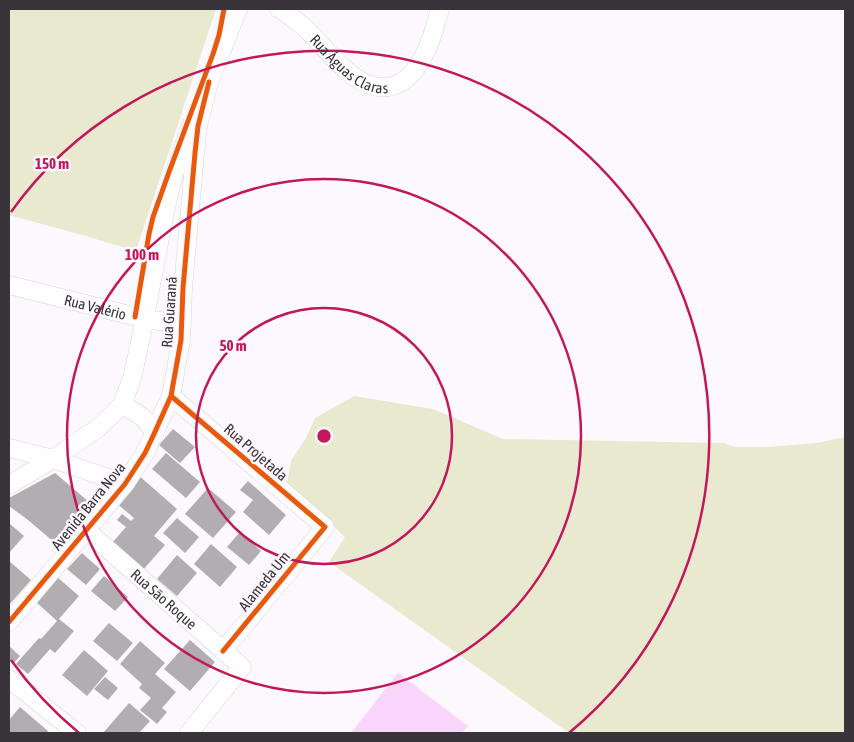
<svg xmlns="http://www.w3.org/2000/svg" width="854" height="742" viewBox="0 0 854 742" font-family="'Asap Condensed',sans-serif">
<rect width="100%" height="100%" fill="#fdf8fd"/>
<path fill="#e8e9cf" d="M9,9H216L136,251L75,233L9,215Z
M354,396L433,409L503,439L723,443L735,447H768L817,443L845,437V733H569L329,562L345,537L287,484L291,461L306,438L315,418Z"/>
<path fill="#f9d5fb" d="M398,673L468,726L462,733H351Z"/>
<path fill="#b1adb1" d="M173,429L195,447L180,463L159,445Z
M166,453L200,482L186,498L152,469Z
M55,473L89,502L54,542L28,520L9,506V498Z
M137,474L177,509L154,536L165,545L143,570L112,543L126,527L117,520L122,514L131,521L134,518L114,501Z
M248,481L286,515L269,535L243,512L253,500L240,490Z
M208,488L236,512L213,538L185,514Z
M177,518L199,537L185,553L163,533Z
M9,523L24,536L9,553Z
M240,532L261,551L249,565L227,547Z
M211,544L237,567L220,587L194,564Z
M82,553L100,569L86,585L67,569Z
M177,555L197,573L177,596L157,579Z
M9,561L31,580L9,605Z
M104,576L128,597L115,611L91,591Z
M57,577L79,596L59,619L74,631L55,653L50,649L28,674L16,664L39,638L41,639L57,621L36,602Z
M109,623L133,643L117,661L93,641Z
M190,640L215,662L190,691L164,669Z
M140,641L165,663L155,674L176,692L162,708L167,712L157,724L140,710L151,698L139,688L142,684L120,664Z
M9,646L20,656L13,664L9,661Z
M84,650L108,671L87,696L62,675Z
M105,677L118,688L108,700L94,689Z
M129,703L150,721L139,733H103Z
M20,707L48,731L47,733H9V720Z"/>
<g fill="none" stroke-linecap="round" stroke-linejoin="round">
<g stroke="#d8d4d8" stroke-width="19">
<g id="minor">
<path id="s1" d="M279,9C288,14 296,21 304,27C326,47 355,92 388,87C408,84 419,66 427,49C433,36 436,22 440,9"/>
<path d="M205,92L222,50L238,9"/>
<path id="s2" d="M9,285L145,319L182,324"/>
<path d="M171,396L325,527L223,651"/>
<path d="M122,405C138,414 147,417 154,434"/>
<path d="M9,448L53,459L125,484"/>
<path d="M9,485L53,459L98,428L122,405L132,378L141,338L165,211L174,174L191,125"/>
<path id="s3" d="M86,530L242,667L189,733"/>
<path d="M9,622L125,484L145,453L154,434L171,396L181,340L183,288L195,153L198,126L209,82"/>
<path d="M9,679L77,733"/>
</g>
</g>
<use href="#minor" stroke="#fffeff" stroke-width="18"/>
<g stroke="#fef7fe" stroke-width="8">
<path id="cycleway" d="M135,317L149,234L153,217L169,172L213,54L219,35L224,9
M171,396L325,527L223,651
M9,622L125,484L145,453L154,434L171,396L181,340L183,288L195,153L198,126L209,82"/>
</g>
<use href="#cycleway" stroke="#e8590c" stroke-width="5"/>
</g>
<g fill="none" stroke="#c2185b" stroke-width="2.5">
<circle cx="324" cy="436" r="128"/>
<circle cx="324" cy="436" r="257"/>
<path d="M79 733A385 385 0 0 1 11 660M11 212A385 385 0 1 1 569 733"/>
</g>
<g text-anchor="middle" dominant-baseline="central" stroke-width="5" stroke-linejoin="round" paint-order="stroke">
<g font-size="15" fill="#383439" stroke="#fef7fe">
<text stroke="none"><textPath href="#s1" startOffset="91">Rua Águas Claras</textPath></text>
<text stroke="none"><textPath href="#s2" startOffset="89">Rua Valério</textPath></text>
<text transform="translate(169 312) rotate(-86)">Rua Guaraná</text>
<text transform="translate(256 452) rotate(41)">Rua Projetada</text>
<text transform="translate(88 506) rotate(-51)">Avenida Barra Nova</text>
<text transform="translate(264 581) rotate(-51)">Alameda Um</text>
<text stroke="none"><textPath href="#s3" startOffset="104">Rua São Roque</textPath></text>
</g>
</g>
<circle cx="324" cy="436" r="8" fill="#c2185b" stroke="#fef7fe" stroke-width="2.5"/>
<g font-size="15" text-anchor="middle" font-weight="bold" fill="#c2185b" stroke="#fef7fe" stroke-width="5" stroke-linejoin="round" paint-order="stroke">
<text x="52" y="169">150 m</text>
<text x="142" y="260">100 m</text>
<text x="233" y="351">50 m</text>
</g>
<rect width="854" height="742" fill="none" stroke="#383439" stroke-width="20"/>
</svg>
